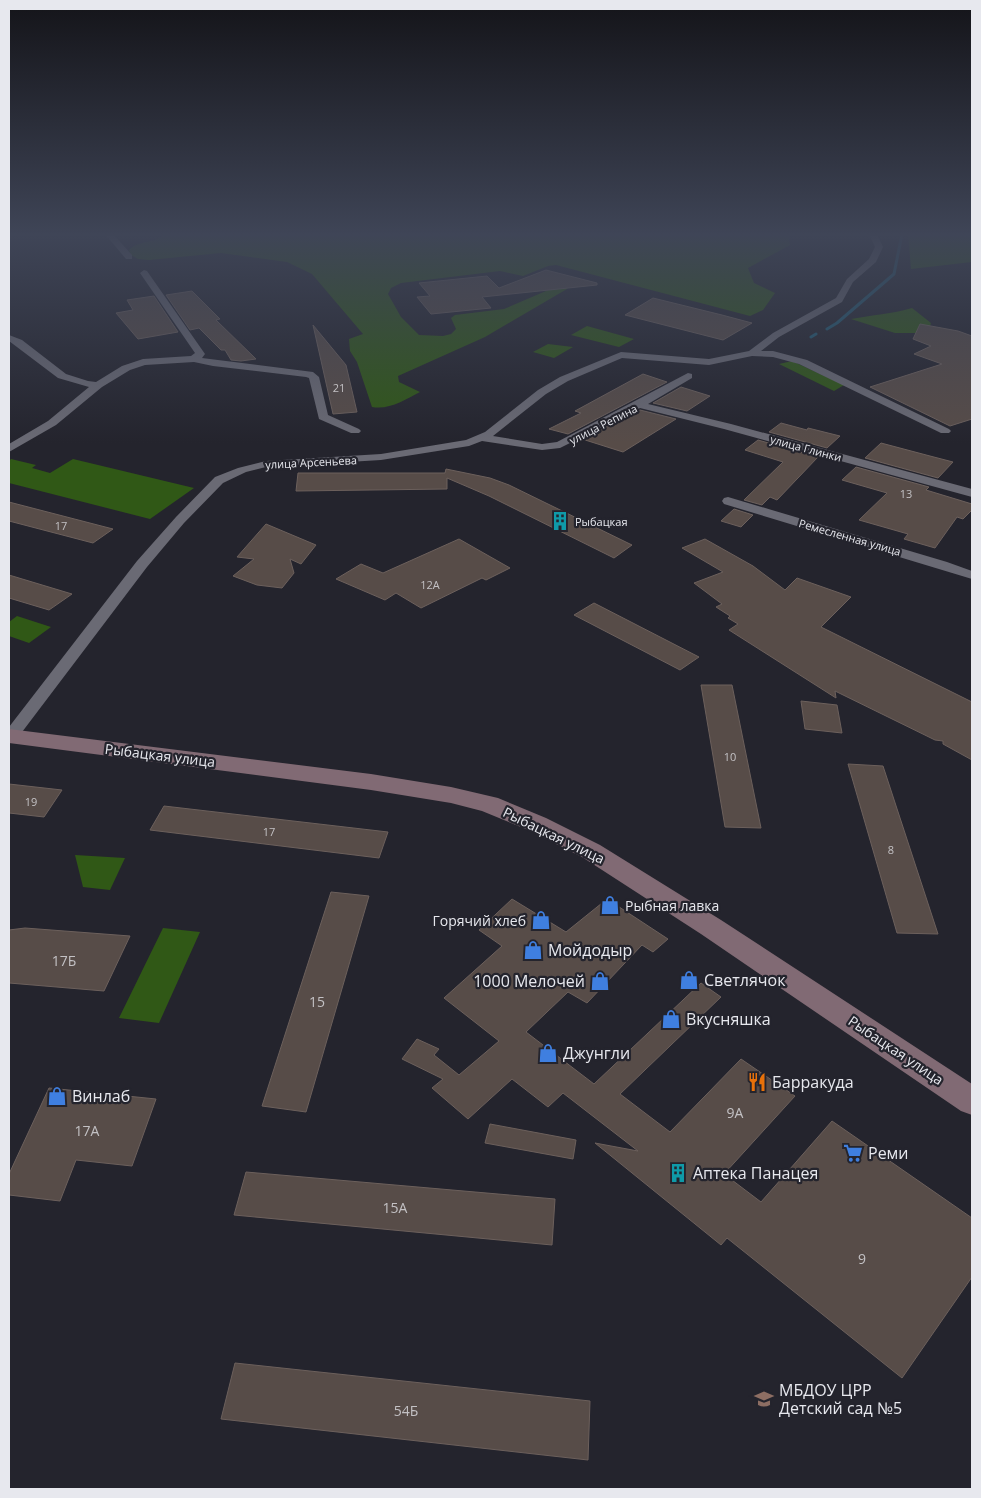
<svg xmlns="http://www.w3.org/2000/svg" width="981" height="1498" viewBox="0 0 981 1498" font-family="'Open Sans',sans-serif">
<rect width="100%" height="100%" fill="#24242d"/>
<path fill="#305816" d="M164,234H788L790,245L748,268L754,283L775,293L763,310L750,316L556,265L548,266L523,276L500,271L401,283L391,288L388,294L401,317L419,335L443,336L451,334L456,329L451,318L455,315L504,309L560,285L568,287L567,289L485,337L398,376L399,382L420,392C404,400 390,410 372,407L357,362L350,351L349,339L363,334L312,274L287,262L221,253L149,260L138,259L131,255L129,250C138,240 155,244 164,234Z
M908,234H972V262L911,269Z
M912,308L931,323L928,333H895L851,319C872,315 892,314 912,308Z
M587,326L634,339L619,347L571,335Z
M548,344L573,347L554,358L533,352Z
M792,361L844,385L834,391L779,364Z
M11,459L36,465L32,468L50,473L73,459L194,488L150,519L9,483V461Z
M17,616L51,627L29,643L9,636V622Z
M75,855L125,858L110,890L83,887Z
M163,928L200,932L159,1023L119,1018Z"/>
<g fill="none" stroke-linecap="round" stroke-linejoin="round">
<path stroke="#205c75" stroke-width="3" d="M827,329L837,323L894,274L902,234
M811,337L816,334"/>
</g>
<path fill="#574c48" stroke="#6c605c" d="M546,270L597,283V285L482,297L491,308L431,314L417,297L430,296L419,283L487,276L499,288Z
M192,291L220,319L216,320L256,359L241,361L231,360L225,350H221L199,328L190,330L166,295Z
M154,296L178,332L138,339L116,313L133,310L127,300Z
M653,298L722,315L752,323L723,340L625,315Z
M920,324L958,331L972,336V419L950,426L870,387L942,364L914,354L931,346L913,339Z
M313,325L346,365L357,412L333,414Z
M643,374L667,382L568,434L549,429L581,413L575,411Z
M681,387L710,396L687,411L653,403Z
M640,410L676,419L623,452L582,439Z
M781,423L807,430L808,428L840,436L827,448L769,432Z
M758,440L818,457L777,500L770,497L762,505L744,500L783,462L745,450Z
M881,443L930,456L953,462L938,478L865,458Z
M856,467L929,487L926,490L972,504V510L963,519L957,517L935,548L904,539L908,534L859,520L887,493L842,480Z
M446,469L490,478L509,485L632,545L614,558L489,496L447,478V489L296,491L298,473H445Z
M9,502L113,529L93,543L9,521Z
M734,509L753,515L741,527L721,521Z
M266,524L316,545L301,564L290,559L294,573L282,588L257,585L233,576L254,559L237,557Z
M459,539L510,568L486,580L482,578L421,608L396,593L385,600L336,579L361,564L383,573Z
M705,539L753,566L785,590L797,578L851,597L821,627L972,702V760L943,744V741L935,740L835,691L836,698L729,630L738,624L728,618L730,616L716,607L722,604L694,583L723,572L682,548Z
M9,575L72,594L49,610L9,598Z
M594,603L699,657L680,670L574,615Z
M701,685H732L761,828L725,827Z
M801,701L837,705L842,733L805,729Z
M848,764L883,766L938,934L897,933Z
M9,784L62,790L44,817L9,813Z
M164,806L388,832L379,858L150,830Z
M331,892L369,896L306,1112L262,1106Z
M512,899L566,932L607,899L668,939L653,952L642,945L587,1003L568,992L526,1032L594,1084L701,983L721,997L620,1094L670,1132L741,1059L795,1096L724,1174L761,1202L832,1121L972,1218V1277L902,1378L727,1238L721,1245L595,1143L638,1151L563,1093L548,1107L512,1079L468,1119L432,1088L443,1079L402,1059L417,1039L439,1049L434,1055L459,1075L499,1041L444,998L502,946L479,930Z
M25,928L130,936L104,991L9,983V930Z
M49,1088L156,1099L132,1166L76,1160L60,1201L9,1195V1174Z
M490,1124L576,1140L573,1159L485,1143Z
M246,1172L555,1199L552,1245L234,1215Z
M235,1363L590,1401L588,1460L221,1419Z"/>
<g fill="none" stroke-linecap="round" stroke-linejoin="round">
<path fill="#6a6a74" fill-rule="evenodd" d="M105,234H113L132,255V259H126Z
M869,234H877L883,247L876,262L853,282L842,302L779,337L761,351H773L807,360L949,429L951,431L949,433H941L799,364L773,357L752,356L709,365L622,358L568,381L546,394L493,436L542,444L557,442L688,373L692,374V378L648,404L731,424L972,489V497L724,429L640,408L560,448L542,450L482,441L469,446L381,460L266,467L246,472L223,483L184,523L147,567L16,740L9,741V727L137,561L176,517L215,477L238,468L266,461L381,454L466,440L485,432L538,390L560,377L621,352L709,359L749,351L773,333L836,298L847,279L869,259L875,247Z
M144,270L147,271L205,354L202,358L313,372L319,377L328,415L359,429L361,431L359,433H351L319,419L309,378L306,377L213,366L194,362L145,365L130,370L102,387L56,425L9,452V444L48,421L89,387L58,378L9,341V335L22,340L66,374L88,381L96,382L122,366L143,359L191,356L195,353L140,273Z
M728,497L947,562L972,571V579L724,504L722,501L724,498Z"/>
<path fill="#816a74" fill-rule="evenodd" d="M9,729L371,774L451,787L498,798L546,818L600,845L721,920L972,1084V1115L961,1111L701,934L582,857L528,830L482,811L451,803L371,790L9,743Z"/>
</g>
<linearGradient id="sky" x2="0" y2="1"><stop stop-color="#141419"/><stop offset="0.53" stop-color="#3f4557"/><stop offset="1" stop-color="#3f4557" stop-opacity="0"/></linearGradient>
<rect width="981" height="443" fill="url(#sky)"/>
<defs>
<g id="building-bare" transform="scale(1.5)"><path d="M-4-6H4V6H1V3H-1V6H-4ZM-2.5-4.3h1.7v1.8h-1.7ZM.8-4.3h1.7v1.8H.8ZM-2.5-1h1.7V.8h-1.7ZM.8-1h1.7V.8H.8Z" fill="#0f9aa8" stroke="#24242d" stroke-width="2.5" paint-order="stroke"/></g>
<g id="shop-bare" transform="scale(1.5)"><path d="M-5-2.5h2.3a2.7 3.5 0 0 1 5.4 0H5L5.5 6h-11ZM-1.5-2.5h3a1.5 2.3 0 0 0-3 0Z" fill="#3f7fe0" stroke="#24242d" stroke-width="2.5" paint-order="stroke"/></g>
<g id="restaurant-bare" transform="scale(1.5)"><path d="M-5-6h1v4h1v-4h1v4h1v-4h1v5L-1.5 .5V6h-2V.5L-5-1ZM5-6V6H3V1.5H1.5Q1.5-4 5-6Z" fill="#e8710a" stroke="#24242d" stroke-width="2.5" paint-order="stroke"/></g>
<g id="supermarket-bare" transform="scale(1.5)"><path d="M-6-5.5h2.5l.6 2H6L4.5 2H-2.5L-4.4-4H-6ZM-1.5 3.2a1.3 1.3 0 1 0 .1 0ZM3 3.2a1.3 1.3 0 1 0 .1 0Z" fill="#3f7fe0" stroke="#24242d" stroke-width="2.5" paint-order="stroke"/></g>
<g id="school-bare" transform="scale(1.5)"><path d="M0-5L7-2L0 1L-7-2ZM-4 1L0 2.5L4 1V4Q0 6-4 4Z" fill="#8d6e63" stroke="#24242d" stroke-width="2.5" paint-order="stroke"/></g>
</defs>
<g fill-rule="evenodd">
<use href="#building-bare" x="560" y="521"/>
<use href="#shop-bare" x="610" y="905"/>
<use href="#shop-bare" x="541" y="920"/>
<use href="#shop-bare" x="533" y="950"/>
<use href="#shop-bare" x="689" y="980"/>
<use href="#shop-bare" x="600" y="981"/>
<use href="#shop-bare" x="671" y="1019"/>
<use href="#shop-bare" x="548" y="1053"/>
<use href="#restaurant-bare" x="757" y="1082"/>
<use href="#shop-bare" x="57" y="1096"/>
<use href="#supermarket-bare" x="853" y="1153"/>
<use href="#building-bare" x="678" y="1173"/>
<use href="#school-bare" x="764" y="1399"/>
</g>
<g text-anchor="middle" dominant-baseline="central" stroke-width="4.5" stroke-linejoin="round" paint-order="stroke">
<g font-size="11" fill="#c3c1c4">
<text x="339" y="387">21</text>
<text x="906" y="493">13</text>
<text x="61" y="525">17</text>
<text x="430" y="584">12А</text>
<text x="730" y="756">10</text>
<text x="31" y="801">19</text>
<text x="269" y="831">17</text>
<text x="891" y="849">8</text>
</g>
<g font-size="11" fill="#e7e8ee" stroke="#24242d">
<text transform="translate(603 424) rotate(-27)">улица Репина</text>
<text transform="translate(806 448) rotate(15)">улица Глинки</text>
<text transform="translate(311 462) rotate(-3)">улица Арсеньева</text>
<text transform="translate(850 537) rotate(16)">Ремесленная улица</text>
</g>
<g font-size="11" fill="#e7e8ee" stroke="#24242d" text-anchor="start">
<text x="575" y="521">Рыбацкая</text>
</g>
<g font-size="14" fill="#e7e8ee" stroke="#24242d">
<text transform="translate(160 755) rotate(7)">Рыбацкая улица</text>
<text transform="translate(554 835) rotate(26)">Рыбацкая улица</text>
<text transform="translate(896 1050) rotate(34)">Рыбацкая улица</text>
</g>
<g font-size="14" fill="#e7e8ee" stroke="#24242d" text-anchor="start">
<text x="625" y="905">Рыбная лавка</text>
<text x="526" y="920" text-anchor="end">Горячий хлеб</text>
</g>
<g font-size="14" fill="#c3c1c4">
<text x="64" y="960">17Б</text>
<text x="317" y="1001">15</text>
<text x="735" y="1112">9А</text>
<text x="87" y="1130">17А</text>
<text x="395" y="1207">15А</text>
<text x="862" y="1258">9</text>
<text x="406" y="1410">54Б</text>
</g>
<g font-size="16" fill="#e7e8ee" stroke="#24242d" text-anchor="start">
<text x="548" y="950">Мойдодыр</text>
<text x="704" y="980">Светлячок</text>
<text x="585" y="981" text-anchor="end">1000 Мелочей</text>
<text x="686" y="1019">Вкусняшка</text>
<text x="563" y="1053">Джунгли</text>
<text x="772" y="1082">Барракуда</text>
<text x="72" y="1096">Винлаб</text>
<text x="868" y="1153">Реми</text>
<text x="693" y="1173">Аптека Панацея</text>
<text x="779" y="1390">МБДОУ ЦРР<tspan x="779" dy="18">Детский сад №5</tspan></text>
</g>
</g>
<rect width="981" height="1498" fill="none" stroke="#e7e8ee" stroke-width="20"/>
</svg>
